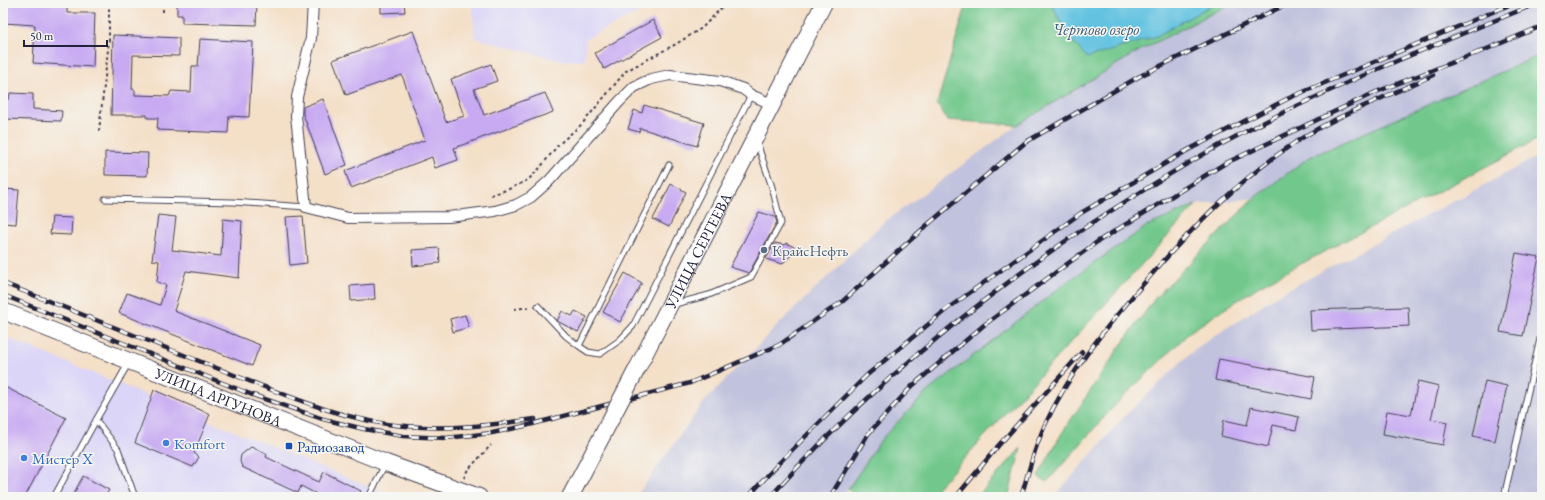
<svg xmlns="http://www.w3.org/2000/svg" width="1545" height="500" viewBox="0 0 1545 500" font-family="'EB Garamond',serif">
<rect width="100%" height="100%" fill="#f6f6f2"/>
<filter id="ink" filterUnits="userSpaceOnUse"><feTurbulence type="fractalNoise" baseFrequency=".025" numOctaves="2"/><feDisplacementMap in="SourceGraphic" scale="8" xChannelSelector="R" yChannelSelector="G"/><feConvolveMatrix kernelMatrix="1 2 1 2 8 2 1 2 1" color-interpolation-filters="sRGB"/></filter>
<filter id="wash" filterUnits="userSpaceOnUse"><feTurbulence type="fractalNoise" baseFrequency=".012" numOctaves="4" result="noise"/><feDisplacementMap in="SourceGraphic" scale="16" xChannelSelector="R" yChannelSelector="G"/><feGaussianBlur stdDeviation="0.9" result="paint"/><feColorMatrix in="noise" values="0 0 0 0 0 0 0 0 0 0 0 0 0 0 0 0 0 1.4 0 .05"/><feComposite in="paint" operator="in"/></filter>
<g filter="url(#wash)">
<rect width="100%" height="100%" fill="#f4dfc7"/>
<path fill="#dbd6f7" d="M472,3H657L586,39L585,61L559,60L475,38Z
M3,336L394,497H3Z"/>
<path fill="#c1c2dd" d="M1232,3H1542V54L1308,158L1254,198L1196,205L1147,226L1067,282L928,391L883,437L842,497H636L704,402L782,321L883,223L1017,125L1139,51Z
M1542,154V497H1054L1125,416L1195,349L1274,297Z"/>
<path fill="#72c88c" stroke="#4a7564" d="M968,3H1051L1067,34L1124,46L1157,36L1215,3H1232L1139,51L1017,125L947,120L937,104L966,6Z
M1542,54V137L1261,285L1191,331L1115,405L1047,482L1038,476L1062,433L1119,348L1156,297L1254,198L1308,158Z
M1196,205L929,497H856L848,489L883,437L928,391L1067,282L1147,226Z
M1021,448L1008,497H977Z"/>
<path fill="#62c2e0" stroke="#42728e" d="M1051,3H1215L1157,36L1087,58L1067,34Z"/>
<g id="blocks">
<path fill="#c7aaf2" d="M3,3H67V13H95L93,67L33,63L35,25L3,23Z
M177,3H257L256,25L182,23V15H177Z
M381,3H404L405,12L381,13Z
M653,20L662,37L604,69L595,53Z
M413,31L446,122L464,116L451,79L491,64L497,81L474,89L484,115L545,93L553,112L454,148L458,160L435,168L432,157L351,188L345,171L425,140L402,75L346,95L333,60Z
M113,35L179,38V56L133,55L132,89L135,90V95L169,96L171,91L191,92L192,66H198L200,39L253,42L249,117L229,116L228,133L157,130L158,118H147V115H111Z
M10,93L33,94V109L62,111L61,121L3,119V99H9Z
M323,99L347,165L325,174L303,114V107Z
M644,105L704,123L697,146L640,128L639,132L628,129L634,110L642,113Z
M105,152L148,153L147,176L105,175Z
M671,184L686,192L669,227L653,219Z
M3,189L19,190L16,224L3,223Z
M759,212L775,217L777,222L749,273L730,267Z
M158,215L176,217L172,250L221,256L223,219L242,221L239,278L186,271L174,311L260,345L252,366L119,313L127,293L160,305L166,285L157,282L159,261L152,260Z
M303,216L307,263L290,265L286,217Z
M52,217L72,218L71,235L50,234Z
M775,243L785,245L786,243L798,249L782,264L766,259Z
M439,248L440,263L413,266L412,250Z
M1516,253L1539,257L1523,336L1500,332Z
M625,273L642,283L620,322L603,312Z
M374,284L375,299L351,301L350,286Z
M1408,307L1409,326L1311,330L1310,310Z
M562,311L572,316L575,311L587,317L578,332L557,321Z
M465,315L469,327L453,332L450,319Z
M1219,359L1315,377L1311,399L1215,380Z
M1418,381L1439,386L1431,419L1447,422L1443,445L1383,434L1387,411L1411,415Z
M1485,381L1507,386L1495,441L1473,436Z
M3,386L66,418L25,497H3Z
M154,390L210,414L194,453L199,457L193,467L135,443Z
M1251,407L1299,417L1296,430L1273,425L1268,447L1221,436L1224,420L1247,425Z
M251,447L267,454L266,457L319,482L324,472L361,491L358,497H322L301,486L298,493L242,467L240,461L241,455Z
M83,476L109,490L105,497H72Z"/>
</g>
</g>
<g filter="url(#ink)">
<use href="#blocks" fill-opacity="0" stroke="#423e50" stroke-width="1"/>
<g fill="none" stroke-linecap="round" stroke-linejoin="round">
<g stroke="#423e50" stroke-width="7">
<path id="service" d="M669,165L579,346L588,352L600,354L620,340L633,326L751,95
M105,199L233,202L306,207
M675,304L709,295L751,277L781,223L772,187L757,143
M538,306L566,336L579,346
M128,364L96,420L118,449L135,497
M54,497L96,420
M369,497L385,464
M1504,497L1542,330"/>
</g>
<g stroke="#423e50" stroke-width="12">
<path id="minor" d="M313,3L311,38L297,97L296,116L306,207L348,218L449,217L495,211L516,205L531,197L549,181L619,102L634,87L651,79L670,75L720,81L743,89L751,95L772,104"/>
</g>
<g stroke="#423e50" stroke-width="18">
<g id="primary">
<path id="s1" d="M3,311L386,463L479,497"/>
<path id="s2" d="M638,367L824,3"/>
<path d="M570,497L602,436"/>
</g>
</g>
<path stroke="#423e50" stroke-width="2" stroke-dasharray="3 3" stroke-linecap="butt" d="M163,3V12
M99,131L109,41V3
M491,195L509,189L528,180L539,169L558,145L582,124L626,71L676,44L702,28L726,3
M514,309L530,307
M464,478L467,471L491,445"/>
<use href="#service" stroke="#fff" stroke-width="5"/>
<use href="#minor" stroke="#fff" stroke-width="10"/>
<use href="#primary" stroke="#fff" stroke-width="16"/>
<g stroke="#22223b" stroke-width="4.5">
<path id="rail" d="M1475,54L1542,26
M3,283C75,312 147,340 219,369C275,391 345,422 406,426C449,430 492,425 535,419
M3,295L250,394L323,419L364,429L403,436L446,438L492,433L525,426L690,383L779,345L843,301L926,226L1026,142L1140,76L1289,3
M748,497L778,464L867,375L947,309L1081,213L1188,150L1289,98L1514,3
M770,497C863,393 971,305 1086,227C1135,195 1185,163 1237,136C1334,85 1436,44 1538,3
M830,497L868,434L911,387L984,325L1097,242L1224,164L1376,92L1479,52
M956,497L998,446L1082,352
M1021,497C1028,474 1034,449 1044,427C1069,372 1106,327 1145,282C1190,230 1233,185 1290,146C1331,117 1387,97 1433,75"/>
</g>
<use href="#rail" stroke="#f6f6f2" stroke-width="3" stroke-dasharray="9" stroke-linecap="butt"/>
<g stroke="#423e50" stroke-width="18" stroke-linecap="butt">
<path id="primary-bridge" d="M602,436L638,367"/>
</g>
<use href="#primary-bridge" stroke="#fff" stroke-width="16"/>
</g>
</g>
<circle fill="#5c6f8a" stroke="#f6f6f2" stroke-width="1.5" cx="764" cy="250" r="4"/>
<g fill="#3f7fe0" stroke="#f6f6f2" stroke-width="1.5">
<circle cx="166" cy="443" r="4"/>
<circle cx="24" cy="458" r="4"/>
</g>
<rect fill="#1a4fb4" stroke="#f6f6f2" stroke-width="1.5" x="285" y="442" width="8" height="8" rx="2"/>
<g text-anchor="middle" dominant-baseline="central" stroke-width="3" stroke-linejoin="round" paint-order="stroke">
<g font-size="15" fill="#4e5e75" stroke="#f6f6f2" text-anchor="start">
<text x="772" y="250">КрайсНефть</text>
</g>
<g font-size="15" fill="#22223b" stroke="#f6f6f2">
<text stroke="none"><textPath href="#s2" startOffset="131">УЛИЦА СЕРГЕЕВА</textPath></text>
<text stroke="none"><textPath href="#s1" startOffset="232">УЛИЦА АРГУНОВА</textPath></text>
</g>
<g font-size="15" fill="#366cbe" stroke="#f6f6f2" text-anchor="start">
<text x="174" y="443">Komfort</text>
<text x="32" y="458">Мистер Х</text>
</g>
<g font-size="15" fill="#164399" stroke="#f6f6f2" text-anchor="start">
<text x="297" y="446">Радиозавод</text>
</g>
<g font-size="16" font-style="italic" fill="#385a75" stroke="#f6f6f2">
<text x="1096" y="29">Чертово озеро</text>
</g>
</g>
<rect width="1545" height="500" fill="none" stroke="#f6f6f2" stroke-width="16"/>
<path d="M24 40v6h83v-6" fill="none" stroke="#22223b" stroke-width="2"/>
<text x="30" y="40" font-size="12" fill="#22223b" stroke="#f6f6f2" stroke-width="3" paint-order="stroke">50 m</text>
</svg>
